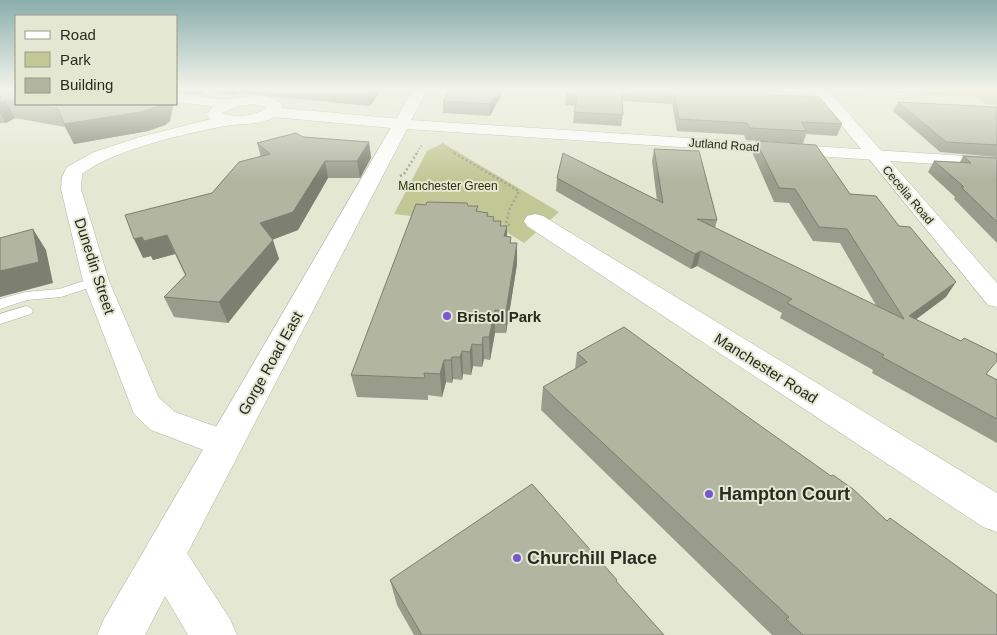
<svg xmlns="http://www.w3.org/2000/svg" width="997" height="635" viewBox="0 0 997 635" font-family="Helvetica,sans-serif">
<rect width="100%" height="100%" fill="#e4e7d1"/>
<path fill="#c2c895" d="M851,90H997V105H988L975,97Z
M443,143L446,145L559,212L524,243L497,226L394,214L427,151Z"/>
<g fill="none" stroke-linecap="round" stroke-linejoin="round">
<g stroke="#b0b39e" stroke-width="1">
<path id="lane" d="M96,277L103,281L101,284L61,297L27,300L0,309V299L25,292L59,289Z
M26,306L31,308L33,311L31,314L0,324V314Z"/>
</g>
<g stroke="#b0b39e" stroke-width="1">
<path id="street" d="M813,90H828L997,283V307L988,305Z
M176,94C194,95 214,100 231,99C247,98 271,89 282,106L281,108L402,119L408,121L410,124L408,127L402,129L274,117C259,126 241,123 225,126C184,134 115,149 82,174L81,189L109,281L159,398L175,412L237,434L243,444L237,454L225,458L151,430L134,414L83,281L61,189L62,177L67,167L94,152L140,137L211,119L206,115L213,106L176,102ZM254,104L267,107C257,116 234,119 222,113L238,106Z
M535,214L543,216L997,493V532L983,527L527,226L524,221L527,216Z
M164,535L179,541L230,619L237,635H188L149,569L143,555L149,541Z"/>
</g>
<g stroke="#b0b39e" stroke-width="1">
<path id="secondary" d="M413,90H427L411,120L997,158V168L407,129L145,635H97L104,619Z"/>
</g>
<path stroke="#a3a594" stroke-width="2" stroke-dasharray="1 2" stroke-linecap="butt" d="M447,149L456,154
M416,154L422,145"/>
<path stroke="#a3a594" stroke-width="2.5" stroke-dasharray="2 2.5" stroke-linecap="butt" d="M454,153L519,191L510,208L506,223L511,226
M400,176L404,174L417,153"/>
<use href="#lane" fill="#fff" fill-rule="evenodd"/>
<use href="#street" fill="#fff" fill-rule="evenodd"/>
<use href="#secondary" fill="#fff" fill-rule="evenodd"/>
</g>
<path fill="#999c8a" d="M0,90H16V104H176V101L177,104L173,106L170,121L165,125L148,131L74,144L65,127L15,118L6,123H0Z
M176,90H381L370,106L249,94L248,92L231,95L206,91L198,95L176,92Z
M450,90H504L490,116L443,113V101Z
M567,90H766L770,95L842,124L837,136L806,134L803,144L746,140L744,135L677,131L672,104L622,101L623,115L621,126L573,123L575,106L565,105Z
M898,102L997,107V157L940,152L893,111Z
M303,137L369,142L371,158L360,178H328L298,230L272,240L279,259L228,323L174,317L164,297L185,275L175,254L153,260L151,256L143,258L212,193L261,157L257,143Z
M756,141L850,194L946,297L916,319L987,374L997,380V443L872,373L873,370L780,318L782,313L697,266L691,269L556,191L557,178L657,201L652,161L654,149L717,220L715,228L877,307L840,243L813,241L789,203L774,202L753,154Z
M963,156L997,158V243L954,199L955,197L928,172L934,161L960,162Z
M468,206L488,216L494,221H501V226H507V236L511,237V243L517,264L506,333H495L490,360L484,359L482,367L473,366L471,375L463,374L462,380L453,379L452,383L446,382L442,397L428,395V400L357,397L351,375Z
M577,353L887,521L997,635H772L541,410L543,387L575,369Z
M390,580H617L616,582L664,635H414L397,605Z"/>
<path fill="#7d7f70" d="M197,90H206V91L198,95Z
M229,90H247L248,92L231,95Z
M367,90H381L370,106Z
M498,90H504L490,116V104Z
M5,100L15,118L6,123L0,113V102Z
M176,101L177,104L173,106L170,121L165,125L148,131L74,144L64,124L161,104H176Z
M369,142L371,158L360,178L357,161Z
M325,161L328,178L298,230L266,242L260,223Z
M507,226V247L504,236Z
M33,229L46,250L53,283L0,297V271Z
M167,235L175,254L153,260L151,256L143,258L134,239L142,237Z
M273,240L279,259L228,323L219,302Z
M517,243V264L506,333V311Z
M701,251L697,266L691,269L695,254Z
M956,282L946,297L899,332L909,316Z
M495,310V333L490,360L489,337Z
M483,337L484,359L482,367V345Z
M472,344L473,366L471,375L470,352Z
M462,351L463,374L462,380L460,357Z
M452,357L453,379L452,383L451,360Z
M444,360L446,382L442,397L440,374Z"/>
<path fill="#b2b5a0" stroke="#7d7f70" d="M0,90H16V102L5,100L0,102Z
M450,90H498L490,104L443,101Z
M567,90H766L770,95L819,97L842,124L801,122L807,131L750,128L747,123L679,119L674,93L622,90L623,115L574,112L578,95L566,94Z
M898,102L997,107V145L946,142Z
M27,104H161L158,106L140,112L64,124L58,109Z
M296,133L303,137L369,142L357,161H325L293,212L260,223L273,240L219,302L164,297L186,275L167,235L144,241L142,237L134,239L125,215L212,193L239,162L270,154L257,143Z
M756,141L816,145L850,194L876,196L899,226L910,227L956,282L909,316L961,341L964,338L997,354V361L986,374L997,380V419L882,357L884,355L787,303L792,299L701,251L695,254L557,178L563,153L663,203L654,149L699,151L717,220L697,219L904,319L847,229L819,227L795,189L779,188Z
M963,156L997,158V222L961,187H964L934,161L971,163Z
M427,202L467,203L468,206H478L476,211L488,213L487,216L494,217L493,221H501L500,226H507L504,236L511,237L510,243H517L506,311L495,310L489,337H483L482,345L472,344L470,352L462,351L460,357H452L451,360H444L440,374L424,373L425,378L351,375L416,204L426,205Z
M33,229L39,262L0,271V238Z
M624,327L741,412L831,476L833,475L853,489L887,521L890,518L997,595V635H803L786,619L789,617L543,387L587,362L577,353Z
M532,484L617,580L616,581L664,635H422L390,580Z"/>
<linearGradient id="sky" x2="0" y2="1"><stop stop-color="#8aaeac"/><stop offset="0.5" stop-color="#f3f4ea"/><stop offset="1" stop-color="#f3f4ea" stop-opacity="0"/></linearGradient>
<rect width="997" height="179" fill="url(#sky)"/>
<g fill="#7a57d1" stroke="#e4e7d1" stroke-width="2">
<circle cx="447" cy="316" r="5"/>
<circle cx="709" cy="494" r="5"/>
<circle cx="517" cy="558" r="5"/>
</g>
<g text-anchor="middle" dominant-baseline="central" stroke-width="4" stroke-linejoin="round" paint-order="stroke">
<g font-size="12" fill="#292a22" stroke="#e4e7d1">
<text transform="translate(724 145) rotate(4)">Jutland Road</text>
<text transform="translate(908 195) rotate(50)">Cecelia Road</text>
</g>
<g font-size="12" fill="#2e300b" stroke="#e4e7d1">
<text x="448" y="186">Manchester Green</text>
</g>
<g font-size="15" fill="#292a22" stroke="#e4e7d1">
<text transform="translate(95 266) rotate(72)">Dunedin Street</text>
<text transform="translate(270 363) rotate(-61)">Gorge Road East</text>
<text transform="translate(766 368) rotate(32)">Manchester Road</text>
</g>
<g font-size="15" font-weight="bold" fill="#292a22" stroke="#e4e7d1" text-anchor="start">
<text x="457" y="316">Bristol Park</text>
</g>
<g font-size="18" font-weight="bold" fill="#292a22" stroke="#e4e7d1" text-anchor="start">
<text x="719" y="494">Hampton Court</text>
<text x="527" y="558">Churchill Place</text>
</g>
</g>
<rect x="15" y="15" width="162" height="90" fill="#e4e7d1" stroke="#999b8b"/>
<rect x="25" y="31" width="25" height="8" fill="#ffffff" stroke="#999b8b"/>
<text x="60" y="40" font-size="15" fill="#292a22">Road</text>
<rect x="25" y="52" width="25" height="15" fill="#c2c895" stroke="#999b8b"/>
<text x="60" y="65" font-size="15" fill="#292a22">Park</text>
<rect x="25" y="78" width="25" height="15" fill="#b2b5a0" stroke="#999b8b"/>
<text x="60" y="90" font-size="15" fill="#292a22">Building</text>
</svg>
